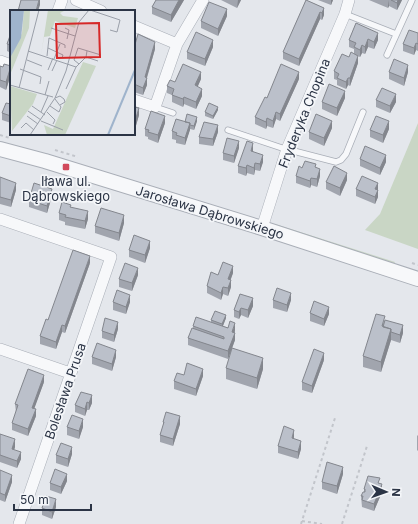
<svg xmlns="http://www.w3.org/2000/svg" width="418" height="524" viewBox="0 0 418 524" font-family="Inter,sans-serif">
<rect width="100%" height="100%" fill="#e4e7ec"/>
<path fill="#c9d6c5" d="M418,123V249L365,230L380,214Z
M275,224L395,262L394,264L281,228Z"/>
<g fill="none" stroke-linecap="round" stroke-linejoin="round">
<g stroke="#a9aeb7" stroke-width="7">
<path id="service" d="M345,14L396,34
M387,55L412,0
M155,107L173,113
M228,130L282,148L336,162L341,160L346,154L363,112"/>
</g>
<g stroke="#a9aeb7" stroke-width="12">
<path id="minor" d="M76,0L101,11
M58,11L62,0
M134,26L177,44
M0,61L11,65
M134,100L155,107L177,44L203,0
M0,219L111,257L19,524
M262,228L287,149L345,14L349,0
M0,349L70,373"/>
</g>
<g stroke="#a9aeb7" stroke-width="16">
<path id="tertiary" d="M0,149L45,161L262,228L418,279"/>
</g>
<path stroke="#c2c5cb" stroke-width="2" stroke-dasharray="3 3" stroke-linecap="butt" d="M0,135L10,138
M55,150L78,157
M412,263L418,265
M302,521L322,524
M301,524L335,418
M342,524L367,446"/>
<use href="#service" stroke="#f7f8fa" stroke-width="5.5"/>
<use href="#minor" stroke="#f7f8fa" stroke-width="11"/>
<use href="#tertiary" stroke="#f7f8fa" stroke-width="14"/>
</g>
<path fill="#a1a5ae" d="M156,0H184L171,22L152,14V7Z
M221,0H241L237,8Z
M306,0L324,8V15L322,20L320,19L299,66L283,59V52Z
M318,0H333L331,5Z
M369,0H402L397,10L389,6L388,8Z
M227,16L218,36L201,28V21Z
M356,23L378,40L374,49L368,47L365,54L362,53L360,57L358,56V63L350,86L348,85L346,89L337,85V80L334,79V71L349,57L354,54V49L349,47V40Z
M11,33V53L7,51V44Z
M418,33V51L416,50L414,55L403,51V44Z
M213,47L205,66L187,59V52Z
M134,48L155,49L147,78V85L143,95L134,92Z
M0,66L11,74L6,90L0,87Z
M389,72H408L404,86L389,79Z
M201,79L197,87L202,96L196,109L184,104L183,107L172,102V95L167,93V86Z
M299,79L280,121L276,119L273,128L267,126L266,129L255,124V117L267,98Z
M345,98L337,116L322,109V102Z
M376,100L396,102L390,113L376,107Z
M11,104V123L2,120V113Z
M134,107L139,115L135,129L134,128Z
M218,110L213,119L205,116V112Z
M197,121L194,130L190,129L185,145L176,143V140L172,139V131L185,122Z
M165,123L158,143L148,139V137L145,136V129Z
M332,128L324,146L309,139V132Z
M389,129L383,143L370,137V130Z
M218,132L213,146L199,144V137Z
M239,148L234,163L223,160V153Z
M253,151L263,162L260,171L255,170L254,175L247,173L246,176L238,173V166Z
M360,159L386,162L380,175L360,166Z
M316,167L320,176L317,187L311,185L310,188L296,183V176L302,168Z
M0,177L16,190L11,207L0,204Z
M347,180L340,196L326,189V182Z
M378,183V197L375,204L356,196V189Z
M52,196L47,213L29,207V200Z
M71,207L88,219L85,229L65,225V222L59,220V213Z
M124,223L119,241L95,233V226Z
M150,248L145,263L129,257V250Z
M90,263L65,333L62,332L56,349L40,344V336L48,320Z
M233,273L231,279V287L228,296L223,294L221,300L207,293V286L218,275Z
M138,275L132,291L119,287V279Z
M240,294L253,306L248,318L241,315L239,319L234,317V310Z
M273,300H291L287,312L273,308Z
M113,302H130L126,314L113,310Z
M310,313L329,314L324,326L310,321Z
M226,318L223,326L235,330V340L228,359L188,345V338L193,329V326L211,322V320Z
M385,320L403,333L400,343L391,340L381,372L363,367V356Z
M118,329L114,342L102,338V331Z
M92,357H116L112,371L92,364Z
M324,360L312,393L302,390V382Z
M226,368L263,369L257,389L226,379Z
M184,375L203,376L196,396L174,389V381Z
M44,382L34,408L36,416L28,436L12,430V423L16,412L15,404Z
M81,392L92,403L89,410H87L85,416L75,412V405Z
M163,422L180,424L173,446L160,442V435L163,426Z
M67,427H83L79,439L67,435Z
M0,434L15,447L14,450L21,459L17,468L0,462Z
M418,435V451L417,450V436Z
M294,437V439L301,449L298,459L278,453V446Z
M72,454L68,467L56,463V455Z
M0,470L12,482L5,502L0,500Z
M343,474L337,494L322,489V482Z
M67,481L61,494L50,490V483Z
M380,484L382,492L374,511L362,507L361,496L364,492V489Z
M56,507L52,519L42,515V508Z"/>
<path fill="#83868d" d="M39,0H40V5L38,11H36Z
M179,0H184L171,22V15Z
M238,0H241L237,8Z
M331,0H333L331,5Z
M388,0L389,6L388,8Z
M398,0H402L397,10V3Z
M324,8V15L322,20V13Z
M227,9V16L218,36V29Z
M320,12V19L299,66V59Z
M378,33V40L374,49V42Z
M368,39V47L365,54V47Z
M213,40V47L205,66V59Z
M155,42V49L146,80L147,78V85L143,95V88L145,77Z
M416,43V50L414,55V48Z
M362,45V53L360,57V50Z
M358,56V63L350,86V78Z
M408,65V72L404,86V78Z
M11,66V74L6,90V82Z
M201,72V79L195,93V85Z
M299,72V79L280,121V114Z
M348,78V85L346,89V82Z
M202,89V96L196,109V102Z
M345,91V98L337,116V108Z
M396,94V102L390,113V106Z
M184,97V104L183,107V99Z
M218,107V110L213,119V116Z
M139,108V115L135,129V121Z
M276,112V119L273,128V121Z
M165,116V123L158,143V135Z
M197,117V121L194,130V126Z
M267,118V126L266,129V122Z
M332,121V128L324,146V138Z
M389,121V129L383,143V135Z
M190,123V130L185,145V138Z
M218,125V132L213,146V139Z
M239,141V148L234,163V156Z
M253,143V151L251,158V151Z
M263,155V162L260,171V164Z
M386,155V162L380,175V168Z
M255,163V170L254,175V168Z
M247,165V173L246,176V168Z
M320,169V176L317,187V179Z
M347,173V180L340,196V188Z
M311,178V185L310,188V181Z
M16,183V190L11,207V200Z
M378,183V197L375,204V189Z
M52,189V196L47,213V206Z
M88,211V219L85,229V221Z
M124,215V223L119,241V233Z
M150,241V248L145,263V255Z
M90,256V263L65,333V326Z
M233,266V273L228,286V279Z
M138,268V275L132,291V283Z
M231,280V287L228,296V288Z
M223,287V294L221,300V293Z
M291,293V300L287,312V305Z
M130,295V302L126,314V307Z
M253,298V306L248,318V310Z
M329,307V314L324,326V319Z
M241,308V315L239,319V312Z
M226,315V318L222,328V324Z
M118,322V329L114,342V335Z
M235,323V330L234,334L235,333V340L228,359V351L232,332Z
M62,325V332L56,349V342Z
M403,325V333L400,343V335Z
M391,329V340L381,372V362Z
M116,350V357L112,371V364Z
M324,353V360L312,393V386Z
M263,358V369L257,389V378Z
M203,369V376L196,396V389Z
M44,375V382L32,415V408Z
M92,395V403L89,410V403Z
M87,402V410L85,416V409Z
M36,409V416L28,436V429Z
M180,416V424L173,446V439Z
M83,419V427L79,439V431Z
M294,430V437L292,446V438Z
M15,439V447L12,456V449Z
M301,441V449L298,459V452Z
M72,447V454L68,467V459Z
M21,452V459L17,468V461Z
M343,467V474L337,494V486Z
M67,474V481L61,494V487Z
M12,475V482L5,502V495Z
M382,484V492L374,511V504Z
M56,499V507L52,519V512Z"/>
<path fill="#bbc0ca" stroke="#83868d" d="M21,0H39L36,11H18Z
M156,0H179L171,15L152,7Z
M306,0L324,8L322,13L320,12L299,59L283,52Z
M391,0H398L397,3Z
M209,2L227,9L218,29L201,21Z
M356,23L378,33L374,42L368,39L365,47L362,45L360,50L354,47L356,43L349,40Z
M409,30L418,33V44L416,43L414,48L403,44Z
M196,32L213,40L205,59L187,52Z
M11,33V45L7,44Z
M138,34L155,42L145,77L147,78L143,88L134,84V48Z
M351,52L358,56L350,78H348L346,82L337,78L339,74L334,71L342,54L349,57Z
M394,59L408,65L404,78L389,72Z
M4,64L11,66L6,82L0,80V66L3,67Z
M183,64L201,72L195,85L202,89L196,102L184,97L183,99L172,95L174,89L167,86L170,80L175,82Z
M281,64L299,72L280,114L276,112L273,121L267,118L266,122L255,117L265,97L267,98Z
M329,84L345,91L337,108L322,102Z
M382,88L396,94L390,106L376,100Z
M6,103L11,104V116L2,113Z
M209,103L218,107L213,116L205,112Z
M134,107L139,108L135,121H134Z
M151,111L165,116L158,135L148,132L149,130L145,129Z
M187,114L197,117L194,126L190,125V123L185,122Z
M316,114L332,121L324,138L309,132Z
M376,116L389,121L383,135L370,130Z
M176,119L190,123L185,138L176,135L177,133L172,131Z
M204,122L218,125L213,139L199,137Z
M227,138L239,141L234,156L223,153Z
M247,141L253,143L251,151L263,155L260,164L255,163L254,168L247,165L246,168L238,166Z
M365,146L386,155L380,168L360,159Z
M305,161L316,164L315,167L320,169L317,179L311,178L310,181L296,176L299,166L302,168Z
M334,166L347,173L340,188L326,182Z
M362,176L378,183L375,189L378,190L375,197L356,189Z
M0,177L16,183L11,200L0,197Z
M34,183L52,189L47,206L29,200Z
M62,202L71,205L70,207L88,211L85,221L65,217L66,215L59,213Z
M101,208L124,215L119,233L95,226Z
M134,235L150,241L145,255L129,250Z
M73,250L90,256L65,326L62,325L56,342L40,336L46,319L48,320Z
M223,262L233,266L228,279L231,280L228,288L223,287L221,293L207,286L211,272L218,275Z
M125,263L138,268L132,283L119,279Z
M277,288L291,293L287,305L273,300Z
M117,290L130,295L126,307L113,302Z
M240,294L253,298L248,310L241,308L239,312L234,310Z
M314,301L329,307L324,319L310,313Z
M215,311L226,315L222,324L211,320Z
M376,314L385,316L382,326L391,329L381,362L363,356Z
M196,317L228,328L230,321L235,323L232,332L235,333L228,351L188,338L192,328L224,339V337L193,326Z
M105,318L118,322L114,335L102,331Z
M385,320L403,325L400,335L391,332V329L383,327Z
M97,343L116,350L112,364L92,357Z
M232,348L263,358L257,378L226,368Z
M314,349L324,353L312,386L302,382Z
M187,363L203,369L196,389L174,381L177,373L184,375Z
M28,369L44,375L32,408L36,409L28,429L12,423L18,405L15,404Z
M81,392L92,395L89,403L87,402L85,409L75,405Z
M166,412L180,416L173,439L160,435L164,422H163Z
M72,415L83,419L79,431L67,427Z
M284,426L294,430L292,438L301,441L298,452L278,446Z
M0,434L15,439L12,449L21,452L17,461L0,455Z
M61,443L72,447L68,459L56,455Z
M327,462L343,467L337,486L322,482Z
M55,469L67,474L61,487L50,483Z
M0,470L12,475L5,495L0,493Z
M368,476L380,478L378,483L382,484L374,504L362,500L363,496H361L363,492H365V489H364Z
M46,496L56,499L52,512L42,508Z"/>
<rect fill="#d1495b" stroke="#f4f6f9" stroke-width="1.5" x="62" y="163" width="8" height="8" rx="2"/>
<g text-anchor="middle" dominant-baseline="central" stroke-width="3.5" stroke-linejoin="round" paint-order="stroke">
<g font-size="13" fill="#2b3445" stroke="#f4f6f9">
<text transform="translate(304 113) rotate(-68)">Fryderyka Chopina</text>
<text transform="translate(210 212) rotate(17)">Jarosława Dąbrowskiego</text>
<text transform="translate(65 391) rotate(-71)">Bolesława Prusa</text>
</g>
<g font-size="13" fill="#2b3445" stroke="#f4f6f9">
<text x="66" y="181">Iława ul.<tspan x="66" dy="15">Dąbrowskiego</tspan></text>
</g>
</g>
<g transform="translate(10 10)">
<rect width="125" height="125" fill="#e4e7ec"/>
<path d="M14,0H20L19,18L0,65V46L12,23ZM38,0H56L50,3L53,6L68,8L65,18L45,11L40,26L34,27L31,45ZM73,52L86,56L55,125H37L34,115L43,119ZM0,76L27,84L23,94L2,121Z" fill="#c9d6c5"/>
<path d="M0,0H14L11,28L0,48Z" fill="#9fb4cc"/>
<path fill="none" stroke="#9fb4cc" stroke-width="2" d="M98,125L125,60"/>
<path fill="none" stroke="#9a9fa9" stroke-width="1" d="M80,0L110,10L107,22L100,20M41,18L65,26M55,18L59,20L57,29M38,38L53,45L52,48M18,41L66,57M37,46L39,28L55,35V38M76,47L88,51M44,49L50,34M17,50L32,56M69,54L64,50L68,38L91,45M10,59L31,67L30,74M38,60L43,48M42,61L47,50M0,75L43,87M9,78L29,0M56,79L66,57L76,47L77,41M35,85L39,71M45,88L50,86L54,89L55,92L50,95M22,96L35,105M40,96L49,102L51,97L45,89M18,101L31,110M31,102L38,86M37,102L45,110L43,114M17,106L28,114M31,111L53,120M11,118L16,113L24,120M20,125L45,88L56,61L69,12L79,0"/>
<path fill="#d62828" fill-opacity="0.15" stroke="#d62828" stroke-width="2" d="M89,13L90,47L47,48L46,14Z"/>
<rect width="125" height="125" fill="none" stroke="#2b3445" stroke-width="2"/>
</g>
<g transform="translate(386 492) rotate(92)" stroke="#f4f6f9" stroke-width="3" paint-order="stroke">
<path d="M0-3L7 15L0 10L-7 15Z" fill="#2b3445"/>
<text y="-6" font-size="11" font-weight="bold" text-anchor="middle" fill="#2b3445">N</text>
</g>
<path d="M14 504v6h77v-6" fill="none" stroke="#2b3445" stroke-width="2"/>
<text x="20" y="504" font-size="12" fill="#2b3445" stroke="#f4f6f9" stroke-width="3" paint-order="stroke">50 m</text>
</svg>
